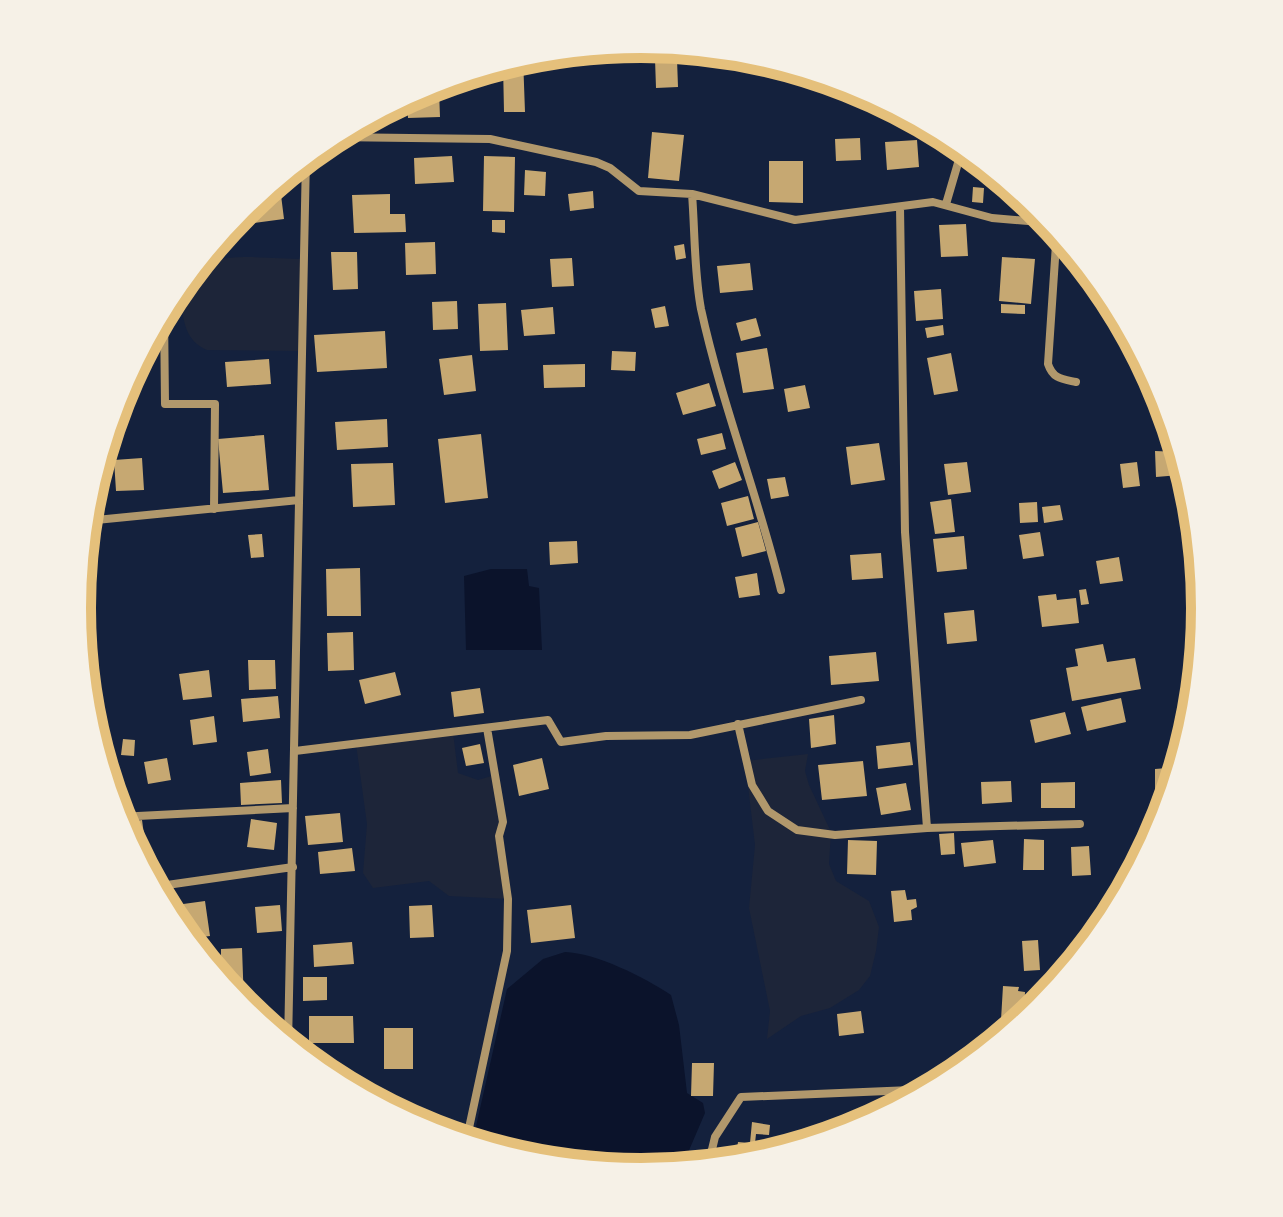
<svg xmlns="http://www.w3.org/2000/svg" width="1283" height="1217" viewBox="0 0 1283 1217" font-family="'Source Sans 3',sans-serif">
<rect width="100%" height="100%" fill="#14213d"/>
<path fill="#1d2539" d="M304,259L302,351L207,350C189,342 185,329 182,310C172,242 259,259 304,259Z
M453,732L458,773L478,780L495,775C502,817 502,857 508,899L449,896L429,881L373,888L363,873L367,824L356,744Z
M808,754L805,771L809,785L831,832L829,864L836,881L869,901L879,927L876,951L870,976L859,990L830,1008L801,1016L767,1039L770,1011L749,908L755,845L745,761Z"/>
<path fill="#0b132b" d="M491,569H527L529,586L539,588L542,650H466L464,576Z
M565,952C596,953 644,977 671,995L679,1025L687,1093L703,1103L705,1113L687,1155L673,1170L641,1173L531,1162L472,1144L507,989L543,959Z"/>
<path fill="#c6a872" d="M523,57L525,112H504L503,64Z
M655,59H677L678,87L656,88Z
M422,89L439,90L440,117L408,118L407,97Z
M652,132L684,135L679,181L648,178Z
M860,138L861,160L836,161L835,139Z
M917,140L919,167L887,170L885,142Z
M452,156L454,182L415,184L414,158Z
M484,156L515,157L514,212L483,211Z
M769,161H803V203L769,202Z
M525,170L546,172L545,196L524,195Z
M279,179L284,219L247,224L245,207Z
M973,187L984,188L983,203L972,202Z
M593,191L594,208L570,211L568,194Z
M390,194V214H405L406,232L354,233L352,195Z
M492,220H505V233L492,232Z
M966,224L968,256L941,257L939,225Z
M435,242L436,274L406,275L405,243Z
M684,244L686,258L676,260L674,246Z
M331,252H357L358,289L333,290Z
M1002,257L1035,259L1031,304L999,301Z
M572,258L574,286L552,287L550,259Z
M750,263L753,290L720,293L717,266Z
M941,289L943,319L916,321L914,291Z
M457,301L458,329L433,330L432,302Z
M506,303L508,350L480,351L478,304Z
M1001,304L1025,305V314L1001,313Z
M665,306L669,326L655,328L651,309Z
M553,307L555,334L524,336L521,310Z
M756,318L761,336L741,341L736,323Z
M943,325L944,335L927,338L925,328Z
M385,331L387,368L317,372L314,335Z
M767,348L774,389L743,393L736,353Z
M612,351L636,352L635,371L611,370Z
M951,353L958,391L934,395L927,358Z
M472,355L476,391L444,395L439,359Z
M269,359L271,384L227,387L225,362Z
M137,360H146L145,379H127Z
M585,364V387L544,388L543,365Z
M709,383L716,406L683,415L676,393Z
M805,385L810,408L788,412L784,389Z
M387,419L388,447L337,450L335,422Z
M722,433L726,449L701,455L697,439Z
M481,434L488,498L445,503L438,439Z
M264,435L269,490L223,493L218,439Z
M879,443L885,480L851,485L846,447Z
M1155,451L1180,452V475L1156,477Z
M142,458L144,490L116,491L114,460Z
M735,462L742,480L719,489L712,471Z
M967,462L971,492L948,495L944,464Z
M1137,462L1140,486L1123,488L1120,464Z
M393,463L395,505L353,507L351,464Z
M785,477L789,496L771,499L767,479Z
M748,496L754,519L727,526L721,503Z
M951,499L955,532L935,534L930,502Z
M1037,502L1038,522L1020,523L1019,503Z
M1060,505L1063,520L1044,523L1042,507Z
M758,522L766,551L742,557L735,528Z
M93,530L97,576L80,577L85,531Z
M1040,532L1044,556L1023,559L1019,535Z
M262,534L264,557L251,558L248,535Z
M964,536L967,569L937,572L933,539Z
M577,541L578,563L550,565L549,542Z
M881,553L883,578L852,580L850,555Z
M1119,557L1123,581L1100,584L1096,561Z
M360,568L361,616H327L326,569Z
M757,573L760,595L739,598L735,577Z
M1086,589L1089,604L1081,605L1079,590Z
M1056,594L1057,600L1076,598L1079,623L1042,627L1038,596Z
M974,610L977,641L947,644L944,613Z
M353,632L354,670L328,671L327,633Z
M1103,644L1107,662L1135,658L1141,689L1072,701L1066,668L1078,666L1075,649Z
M876,652L879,681L831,685L829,656Z
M248,660H275L276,689L249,690Z
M209,670L212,697L183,700L179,674Z
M395,672L401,695L365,704L359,680Z
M480,688L484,713L454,717L451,692Z
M278,696L280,718L243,722L241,699Z
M1121,698L1126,722L1087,731L1081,707Z
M1065,712L1071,734L1035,743L1030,720Z
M834,715L836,744L811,748L809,719Z
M214,716L217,742L193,745L190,720Z
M123,739L135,740L134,756L121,755Z
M910,742L913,765L878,769L876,746Z
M480,744L484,763L466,766L462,748Z
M268,749L271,773L250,776L247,752Z
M100,758H107L110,787H109Z
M167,758L171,780L148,784L144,762Z
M542,758L549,789L519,796L513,765Z
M863,761L867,796L822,800L818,765Z
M1180,767L1167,811H1155V769Z
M281,780L282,803L241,805L240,783Z
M1011,781L1012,802L982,804L981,782Z
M1075,782V808H1041V783Z
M906,783L911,810L881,815L876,788Z
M340,813L343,842L308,845L305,816Z
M251,819L277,823L274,850L247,847Z
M142,820L146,849L134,850L119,823Z
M954,833L955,854L941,855L939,834Z
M1024,839L1044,840V870H1023Z
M848,840L877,841L876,875L847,874Z
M993,840L996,863L964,867L961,843Z
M1089,846L1091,875L1072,876L1071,847Z
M352,848L355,871L320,874L318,852Z
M905,890L907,900L916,899L917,907L911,910L912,920L894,922L891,891Z
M205,901L210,936L186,939L180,932L176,905Z
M280,905L282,931L257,933L255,907Z
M432,905L434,937L410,938L409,906Z
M571,905L575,938L531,943L527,910Z
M1038,940L1040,970L1024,971L1022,941Z
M352,942L354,964L314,967L313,945Z
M242,948L244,1004H239L221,982V949Z
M303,977H327V1000L303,1001Z
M1003,986L1019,987L1018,991L1025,992L1024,1016H1017V1021L1001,1020Z
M861,1011L864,1033L839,1036L837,1014Z
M309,1016H353L354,1043H309Z
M384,1028H413V1069H384Z
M692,1063H714L713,1096H691Z
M402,1110L421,1111L420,1127L402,1118Z
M752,1122L770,1125L769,1135L756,1134L755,1143L763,1144L761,1159L735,1163L738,1142L750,1143Z"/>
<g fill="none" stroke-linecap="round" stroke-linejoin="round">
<path stroke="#b1986c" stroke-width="8" d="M331,137L490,139L596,162L610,168L639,191L692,194L795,220L933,202L992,218L1052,223
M692,194C695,231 694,272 701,309C722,405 758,495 781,590
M946,204L963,146
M900,207L905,532L927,828
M1057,229L1048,364C1053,379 1062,379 1076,382
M164,310L165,404H215L214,509
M86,521L299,500
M738,724L752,785L768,811L797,830L835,835L927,828L1080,824
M295,751L548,720L561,742L606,736L690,735L861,700
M118,817L293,808
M153,887L293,867
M288,1045L306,157
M466,1142L507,951L508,899L499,836L503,822L487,728
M708,1166L715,1137L741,1097L935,1089"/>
</g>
<path d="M0 0H1283V1217H0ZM91 608a550 550 0 1 1 1100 0a550 550 0 1 1-1100 0Z" fill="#f6f1e7" fill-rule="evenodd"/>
<path fill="none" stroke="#e5c07b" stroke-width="10" d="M91 608a550 550 0 1 1 1100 0a550 550 0 1 1-1100 0Z"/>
</svg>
